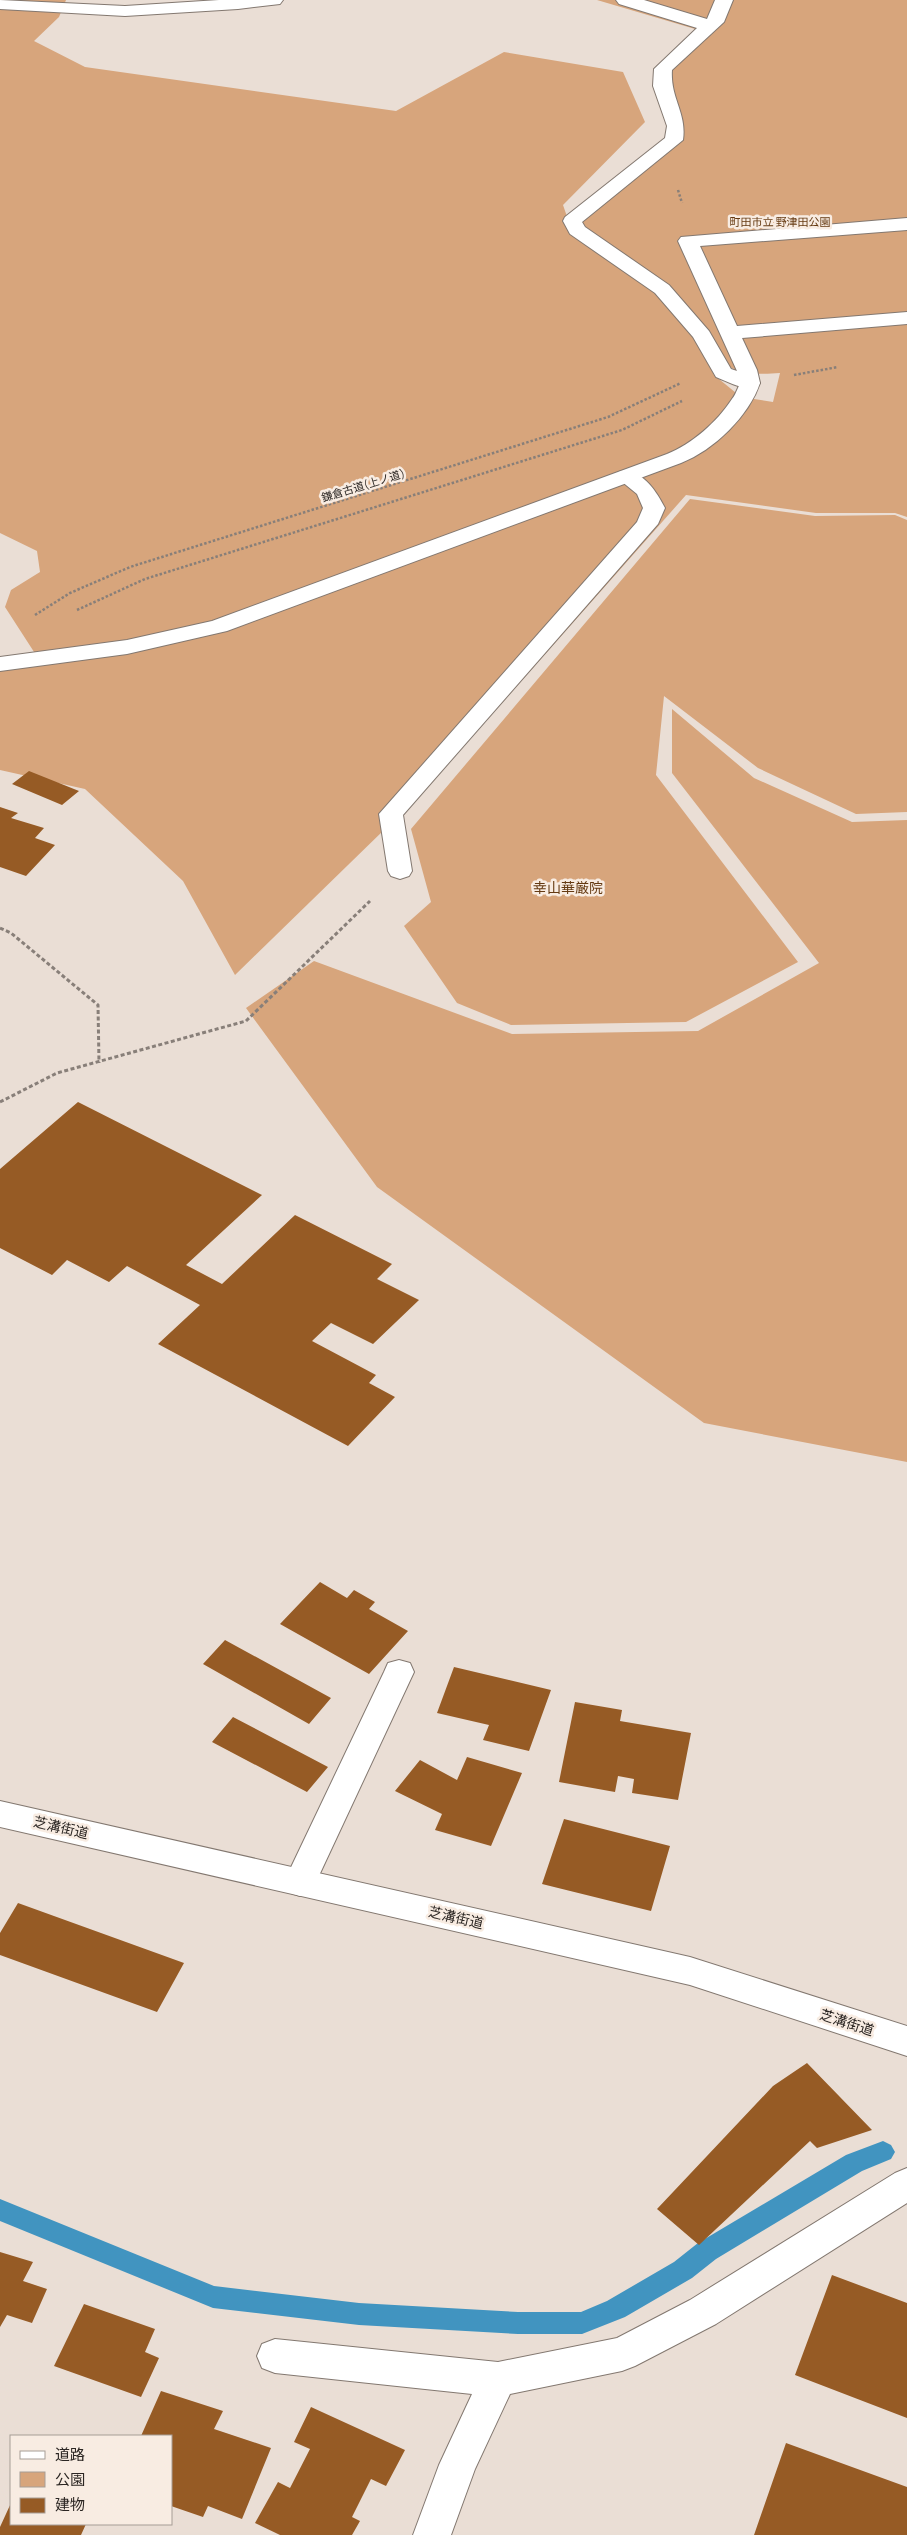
<svg xmlns="http://www.w3.org/2000/svg" width="907" height="2535" viewBox="0 0 907 2535" font-family="Manrope,'Noto Sans JP',sans-serif">
<rect width="100%" height="100%" fill="#eaded5"/>
<path fill="#d7a57c" d="M0,0H66L59,17L34,41L85,67L396,111L504,52L623,72L645,122L563,205L573,234L650,288L687,320L714,375L741,397L773,402L780,373C758,375 743,374 723,364L710,334L584,228L579,222L682,141C686,115 677,112 670,89C662,65 696,46 712,34L597,0H907V517L895,513H816L686,495L423,792L235,975L183,881L85,789L0,770V670L36,655L5,607L11,590L40,572L37,551L0,533Z
M690,499L815,516L895,515L907,520V812L856,814L758,768L664,696L656,775L798,962L686,1022L511,1025L457,1003L404,926L431,902L411,829Z
M672,709L754,778L852,822L907,820V1462L704,1423L377,1187L246,1008L314,961L512,1034L698,1031L819,963L672,773Z"/>
<g fill="none" stroke-linecap="round" stroke-linejoin="round">
<path fill="#4194c0" fill-rule="evenodd" d="M883,2141L891,2145L895,2152L891,2159L862,2171L716,2259L692,2278L625,2317L582,2334H518L359,2325L213,2308L0,2221V2199L214,2286L359,2303L518,2312H581L607,2301L674,2262L698,2243L846,2155Z"/>
</g>
<path fill="#965b25" d="M29,771L79,791L62,805L12,784Z
M0,807L18,813L11,818L44,828L35,838L55,845L26,876L0,867Z
M78,1102L262,1195L186,1265L222,1284L295,1215L392,1264L377,1279L419,1300L373,1344L331,1323L312,1341L376,1375L369,1383L395,1397L348,1446L158,1344L200,1305L127,1266L109,1282L67,1260L52,1275L0,1248V1169Z
M320,1582L347,1598L354,1590L375,1602L369,1609L408,1631L369,1674L280,1624Z
M225,1640L331,1698L309,1724L203,1664Z
M454,1667L551,1690L529,1751L483,1740L489,1725L437,1713Z
M575,1702L622,1710L620,1721L691,1733L678,1800L632,1793L634,1779L618,1776L615,1792L559,1782Z
M233,1717L328,1767L307,1792L212,1742Z
M467,1757L522,1773L491,1846L435,1830L442,1814L395,1791L420,1760L457,1780Z
M564,1819L670,1846L651,1911L542,1884Z
M18,1903L184,1963L157,2012L0,1955V1933Z
M807,2063L872,2130L817,2148L810,2141L699,2245L657,2209L773,2086Z
M0,2252L33,2262L23,2281L47,2289L32,2323L7,2315L0,2327Z
M832,2275L907,2303V2418L795,2375Z
M84,2304L155,2329L145,2352L159,2358L141,2397L54,2366Z
M161,2391L223,2411L214,2429L271,2448L242,2519L208,2506L203,2517L171,2506V2436H141Z
M311,2407L405,2450L386,2486L371,2479L352,2517L360,2521L352,2535H280L255,2523L278,2482L290,2488L310,2449L294,2442Z
M786,2443L907,2487V2535H754Z
M11,2503V2524H86L81,2535H0V2527Z"/>
<g fill="none" stroke-linecap="round" stroke-linejoin="round">
<g stroke="#837870" stroke-width="2">
<path id="lane" d="M0,0L125,6L219,0H283L280,4L238,9L125,16L0,9Z
M616,0H644L707,19L715,0H733L724,22L672,70C670,98 687,113 683,140L582,222L585,227L669,285L709,331L731,369L737,371L678,241L681,237L907,218V230L700,246L737,326L907,312V324L742,338L757,370L760,383L757,387C743,391 729,382 716,377L693,337L655,293L570,234L563,221L565,217L665,138L667,126L653,86L654,69L697,28L619,4Z
M626,470C646,475 656,491 665,508L658,524L403,815L412,871L409,876L400,879L391,876L388,871L379,814L637,522L643,508L637,494L615,476L619,472Z"/>
</g>
<g stroke="#837870" stroke-width="2">
<path id="street" d="M750,377L757,379L760,383C749,416 714,450 681,463L227,631L127,654L0,671V657L127,640L212,621L667,454C692,444 717,422 732,399C737,393 738,385 743,379Z
M399,1660L410,1663L414,1672L316,1882L312,1892L300,1896L288,1892L284,1882L384,1672L388,1663Z
M907,2168V2203L716,2324L635,2366L622,2371L510,2394L475,2469L451,2535H413L439,2465L472,2394L275,2373L262,2368L257,2356L262,2344L275,2339L498,2362L617,2338L690,2300L895,2173Z"/>
</g>
<g stroke="#837870" stroke-width="2">
<path id="primary" d="M0,1801L690,1957L907,2026V2056L690,1985L0,1827Z"/>
</g>
<path stroke="#887f79" stroke-width="2.5" stroke-dasharray="2.5 2" stroke-linecap="butt" d="M678,190L682,203
M794,375L838,367
M77,610L145,579L622,430L682,401
M35,615L70,593L130,567L608,417L681,383"/>
<path stroke="#887f79" stroke-width="3" stroke-dasharray="4 2.5" stroke-linecap="butt" d="M0,928L11,933L98,1005L99,1063
M0,1102L57,1073L246,1021L370,901"/>
<use href="#lane" fill="#fff" fill-rule="evenodd"/>
<use href="#street" fill="#fff" fill-rule="evenodd"/>
<use href="#primary" fill="#fff" fill-rule="evenodd"/>
</g>
<g text-anchor="middle" dominant-baseline="central" stroke-width="5" stroke-linejoin="round" paint-order="stroke">
<g font-size="11" fill="#653a12" stroke="#f8ece2">
<text x="780" y="221">町田市立 野津田公園</text>
</g>
<g font-size="11" fill="#2b2623" stroke="#f8ece2">
<text transform="translate(363 485) rotate(-17)">鎌倉古道(上ノ道)</text>
</g>
<g font-size="14" fill="#653a12" stroke="#f8ece2">
<text x="568" y="887">幸山華厳院</text>
</g>
<g font-size="14" fill="#2b2623" stroke="#f8ece2">
<text transform="translate(61 1827) rotate(13)">芝溝街道</text>
<text transform="translate(456 1917) rotate(13)">芝溝街道</text>
<text transform="translate(847 2022) rotate(18)">芝溝街道</text>
</g>
</g>
<rect x="10" y="2435" width="162" height="90" fill="#f8ece2" stroke="#a69d96"/>
<rect x="20" y="2451" width="25" height="8" fill="#ffffff" stroke="#a69d96"/>
<text x="55" y="2460" font-size="15" fill="#2b2623">道路</text>
<rect x="20" y="2472" width="25" height="15" fill="#d7a57c" stroke="#a69d96"/>
<text x="55" y="2485" font-size="15" fill="#2b2623">公園</text>
<rect x="20" y="2498" width="25" height="15" fill="#965b25" stroke="#a69d96"/>
<text x="55" y="2510" font-size="15" fill="#2b2623">建物</text>
</svg>
